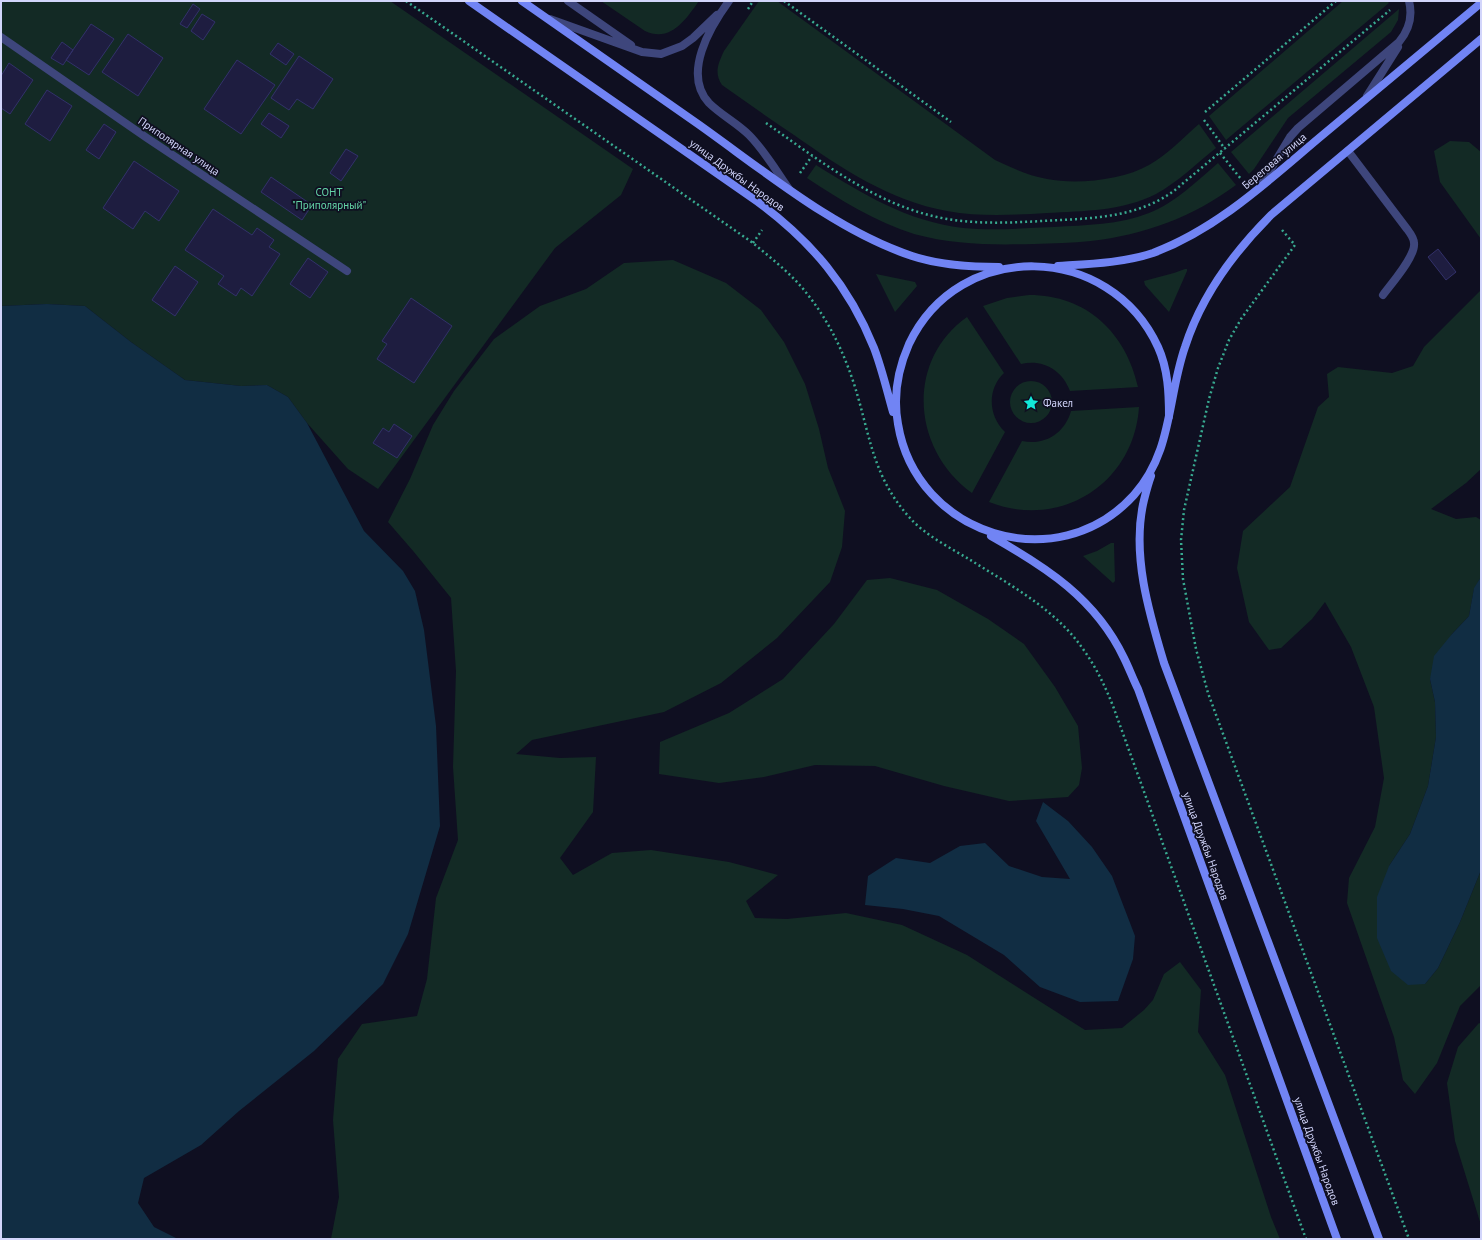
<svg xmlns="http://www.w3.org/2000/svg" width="1482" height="1240" viewBox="0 0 1482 1240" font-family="'PT Sans',sans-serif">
<rect width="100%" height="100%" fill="#0f0f21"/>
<path fill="#132a25" d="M1,1H390L633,169L621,195L555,248L378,489L348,469L307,423L288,397L267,385L241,386L185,380L131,342L85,306L47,304L1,306Z
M601,1H699C686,19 671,43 645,31Z
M759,1H777L995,160C1012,168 1029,176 1047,179C1077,185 1123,180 1149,165C1168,154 1183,138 1199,124L1216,148C1197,163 1178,182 1156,194C1123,211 1084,211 1047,213C1014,215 980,217 947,211C890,201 841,168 794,135C770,119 746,102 722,85C714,73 718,64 724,51Z
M1343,1H1387L1389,3L1226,140L1209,116Z
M1399,9L1398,20L1391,32L1288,118L1254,169L1249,174L1231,152Z
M1450,141L1469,142L1481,152V239L1440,182L1434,151Z
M1218,163L1236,185C1193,217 1144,235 1091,241C1072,243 1053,243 1034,244C993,245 954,245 914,234C876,222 840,200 807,178L816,165C863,194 906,221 963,228C993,231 1024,228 1054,227C1086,225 1119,225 1149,213C1175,203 1197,181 1218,163Z
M673,260L726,283L761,310L784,342L805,384L819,429L828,468L845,511L842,547L830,582L777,638L721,683L664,712L532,740L516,754L560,758L596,757L593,812L560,858L573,875L612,853L651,850L729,862L778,875L746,901L755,918L787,919L846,913L902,925L967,955L1085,1030L1122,1028L1144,1010L1153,1000L1164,974L1180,962L1201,990L1198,1032L1225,1075L1271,1217L1280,1239H331L339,1197L333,1120L338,1059L362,1024L417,1016L427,979L436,898L458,840L453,767L456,671L451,598L414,552L388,522L410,479L433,425L454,391L494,339L540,306L586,289L624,263Z
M1185,269H1187V271L1169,312L1145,285L1144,281L1174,273Z
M876,274L915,282L917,286L895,312Z
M1481,290V469L1466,483L1431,509L1456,519L1476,517L1481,520V577L1474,589L1469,616L1452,634L1430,679L1435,702L1436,737L1428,786L1410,834L1389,866L1425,984L1438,968L1460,922L1481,870V985L1460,1006L1437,1063L1415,1094L1403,1080L1394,1037L1347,903L1349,878L1375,827L1384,778L1374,707L1351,647L1325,602L1312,619L1281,648L1269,650L1249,622L1237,568L1243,531L1290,487L1318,407L1329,397L1327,374L1338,367L1392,373L1413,366L1424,347Z
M1029,295C1087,295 1126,333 1138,387L1070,391C1062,370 1043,359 1021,364L983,306L1007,298Z
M967,317L1004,373C987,389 988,416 1005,432L972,493C912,450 905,361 967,317Z
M1010 402a21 21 0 1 1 42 0a21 21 0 1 1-42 0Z
M1139,407C1134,484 1060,530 989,502L1022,441C1045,446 1065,433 1071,411Z
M1111,543H1114V545L1115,581L1113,583L1083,556L1097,551Z
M890,578L937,590L988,619L1024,644L1055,687L1078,726L1082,768L1079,785L1068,797L1009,801L944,786L875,766L815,765L764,777L719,783L659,774L660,742L729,713L783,679L834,624L867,580Z
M1479,1023L1481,1024V1225L1455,1141L1447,1083L1458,1047Z"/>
<path fill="#112d43" d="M47,304L85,306L131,342L185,380L241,386L267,385L288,397L307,423L364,531L403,571L415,591L424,630L436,726L440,826L408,934L383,984L314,1051L239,1111L201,1145L144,1178L138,1203L154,1227L178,1239H1V306Z
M1481,577V870L1460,922L1438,968L1425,984L1408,985L1391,971L1377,938V897L1389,866L1410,834L1428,786L1436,737L1435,702L1430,679L1434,656L1452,634L1469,616L1474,588Z
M1043,802L1068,821L1092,847L1112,876L1135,936L1133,959L1118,1001L1080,1002L1040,987L1004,955L939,916L903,909L865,905L868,876L896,858L930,863L960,846L985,843L1009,866L1042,877L1070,879L1036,821Z"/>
<path fill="#1e1d40" stroke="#32316a" d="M193,4L200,9L187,28L180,24Z
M202,14L215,22L203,40L191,31Z
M91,24L114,39L89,75L66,60Z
M128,34L163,58L138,96L102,72Z
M62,42L73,50L63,65L51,58Z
M278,43L294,54L286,65L270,54Z
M299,56L333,79L313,109L297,99L289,110L271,98Z
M237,60L275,85L241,134L204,109Z
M9,63L33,80L10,114L1,108V76Z
M47,90L72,106L50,141L25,124Z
M269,113L289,126L281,138L261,124Z
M104,124L116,132L99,159L86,150Z
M346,149L358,156L341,181L330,173Z
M134,161L179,191L159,221L145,211L133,229L103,208Z
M271,177L312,205L302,220L261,192Z
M213,209L252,235L257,228L274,240L269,247L280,254L252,296L241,288L236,296L218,284L224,276L185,250Z
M1438,249L1456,272L1446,280L1428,257Z
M308,258L328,272L310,298L290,284Z
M175,266L198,282L175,316L152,300Z
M411,298L452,326L414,383L377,359L387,344L382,341Z
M394,424L412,436L397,458L373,443L383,428L389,432Z"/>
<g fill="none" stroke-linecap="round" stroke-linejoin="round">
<path stroke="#38aa90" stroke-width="2.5" stroke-dasharray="2 3" stroke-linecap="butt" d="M406,1L753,243C772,259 793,275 808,295C828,320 842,349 852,378C870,430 870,474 910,518C926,536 951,548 972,561C1012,586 1056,610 1083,649C1096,667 1105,686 1113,706L1306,1239
M784,1L951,122
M748,9L753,1
M1205,112L1336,1
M1204,120L1225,149
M766,123C819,160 873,203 937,217C978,226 1020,222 1061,220C1101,218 1142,215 1175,190L1390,10
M1220,153L1241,179
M800,173L812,156
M1282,230L1295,245L1241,319L1229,340L1218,368L1209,399L1184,510L1181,540L1183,579L1196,649L1208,693L1409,1239
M753,243L762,230"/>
<path stroke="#3e467c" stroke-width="8" d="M568,1L631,45
M729,1C710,27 682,74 709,103C721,115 737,123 749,135C764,150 777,172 789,189
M550,19L642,52L661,54L682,46L693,38L717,15
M1,37L147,138L347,271
M1367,96L1398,47
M1348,151L1407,229C1410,233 1414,238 1414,243C1416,256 1391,284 1383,295
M1260,187L1290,137L1298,128L1399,42C1409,30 1413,17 1409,1"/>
<path stroke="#7184f4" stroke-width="8" d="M469,1L758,202C812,242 849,286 874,348C882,369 887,391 893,412
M522,1C581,42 640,83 698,124C763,170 836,231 912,256C939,265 970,267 999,267
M1058,266C1089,264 1123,263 1153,253C1217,229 1268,181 1319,138C1373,93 1427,48 1481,3
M1169,417C1169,393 1168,369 1158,347C1110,242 959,238 909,344C898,369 893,397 898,424C916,535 1057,580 1134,495C1173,451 1167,399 1185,347C1201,297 1234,252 1271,215L1481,39
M1151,476C1148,484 1146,492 1144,500C1131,553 1149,613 1164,663L1379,1239
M991,536C1046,567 1096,599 1124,658C1129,668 1133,679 1138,689L1337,1239"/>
</g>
<defs>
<g id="sight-bare" transform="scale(1.2)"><path d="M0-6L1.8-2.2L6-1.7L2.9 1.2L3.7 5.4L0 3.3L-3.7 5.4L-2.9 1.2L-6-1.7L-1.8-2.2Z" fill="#12e8d9" stroke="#0f0f21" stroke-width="2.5" paint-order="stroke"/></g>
</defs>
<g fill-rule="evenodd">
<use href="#sight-bare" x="1031" y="403"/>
</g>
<g text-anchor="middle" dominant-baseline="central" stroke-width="3.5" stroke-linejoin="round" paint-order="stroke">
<g font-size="11" fill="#d2d5fb" stroke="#0f0f21">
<text transform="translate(179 146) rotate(34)">Приполярная улица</text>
<text transform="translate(1274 161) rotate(-40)">Береговая улица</text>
<text transform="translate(737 175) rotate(36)">улица Дружбы Народов</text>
<text transform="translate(1206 846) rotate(70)">улица Дружбы Народов</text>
<text transform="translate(1317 1151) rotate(70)">улица Дружбы Народов</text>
</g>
<g font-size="11" fill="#64d5a6" stroke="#0f0f21">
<text x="329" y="192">СОНТ<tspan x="329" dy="13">"Приполярный"</tspan></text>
</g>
<g font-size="11" fill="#d2d5fb" stroke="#0f0f21" text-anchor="start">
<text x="1043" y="403">Факел</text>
</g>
</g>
<rect width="1482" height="1240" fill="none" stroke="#d2d5fb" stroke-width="4"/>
</svg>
